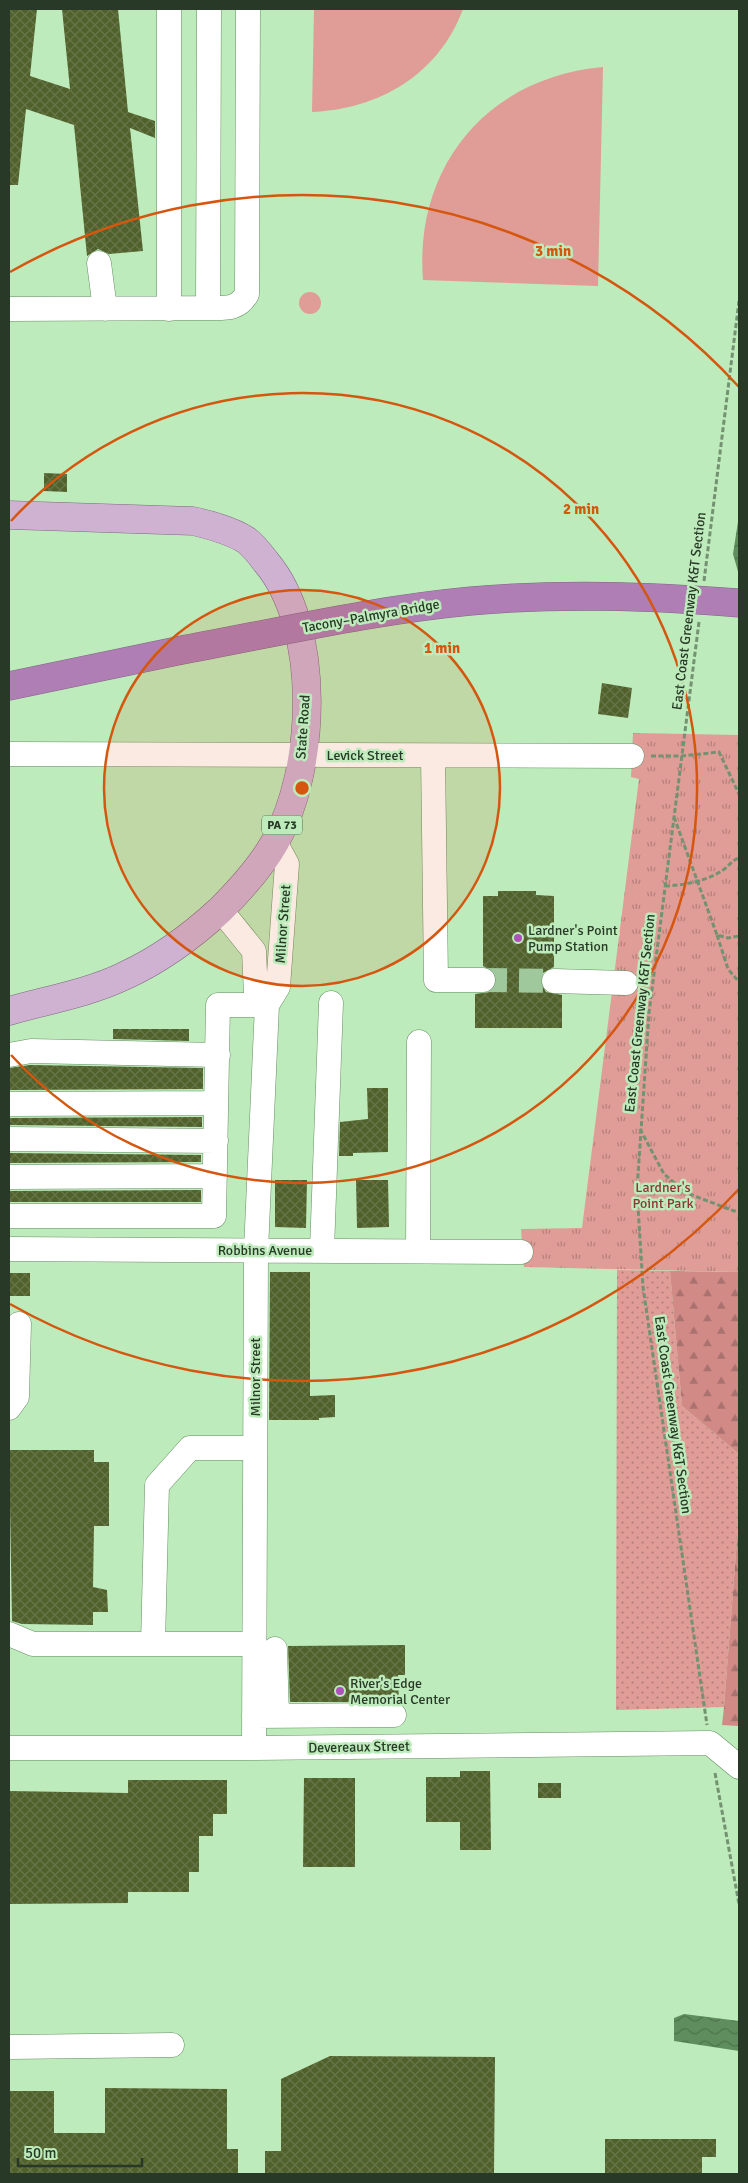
<svg xmlns="http://www.w3.org/2000/svg" width="748" height="2183" viewBox="0 0 748 2183" font-family="Signika,sans-serif">
<defs>
<pattern id="grass-dots" width="8" height="8" patternUnits="userSpaceOnUse" patternTransform="scale(1.25)"><rect width="8" height="8" fill="#e09c97"/><path d="M2 2h.1M6 6h.1" fill="none" stroke="#b6807b" stroke-width="1.8" stroke-linecap="round"/></pattern>
<pattern id="forest-firs" width="22" height="20" patternUnits="userSpaceOnUse" patternTransform="scale(1.25)"><rect width="22" height="20" fill="#d28a86"/><path d="M5 1l3.5 6h-7zM16 11l3.5 6h-7z" fill="#aa726e"/></pattern>
<pattern id="park-tufts" width="24" height="20" patternUnits="userSpaceOnUse" patternTransform="scale(1.25)"><rect width="24" height="20" fill="#e09c97"/><path d="M3 7l-1-3M5 7V3M7 7l1-3M15 17l-1-3M17 17v-4M19 17l1-3" fill="none" stroke="#b6807b"/></pattern>
<pattern id="water-waves" width="16" height="10" patternUnits="userSpaceOnUse" patternTransform="scale(1.25)"><rect width="16" height="10" fill="#5f8d5d"/><path d="M0 5q4-4 8 0t8 0" fill="none" stroke="#4e744d"/></pattern>
<pattern id="building-cross-hatch" width="8" height="8" patternUnits="userSpaceOnUse" patternTransform="scale(1.25)"><rect width="8" height="8" fill="#51612c"/><path d="M0 0l8 8M0 8l8-8" fill="none" stroke="#677549"/></pattern>
</defs>
<rect width="100%" height="100%" fill="#beebbb"/>
<path fill="url(#grass-dots)" d="M617,1270L670,1271L682,1406L739,1454V1514L724,1707L616,1710Z"/>
<path fill="url(#forest-firs)" d="M670,1271L739,1272V1454L682,1406Z
M739,1514V1726L722,1725L724,1707Z"/>
<path fill="url(#park-tufts)" d="M633,733L739,735V1272L524,1267L521,1229L582,1228L639,779L631,777Z"/>
<path fill="#e09c97" d="M314,9H463C439,74 380,109 312,112Z
M603,67L598,286L423,280C414,165 489,77 603,67Z
M299 303a11 11 0 1 1 22 0a11 11 0 1 1-22 0Z"/>
<path fill="url(#water-waves)" d="M739,515V575L733,554Z
M684,2014L739,2021V2051L674,2041V2018Z"/>
<path fill="url(#building-cross-hatch)" d="M9,9H37L30,76L70,89L62,9H118L128,112L155,121V138L130,128L143,251L109,254L98,249L87,256L74,125L26,109L18,185H9Z
M44,473L67,474V492L44,491Z
M602,683L632,688L628,718L598,714Z
M498,891H536V895L554,896V967L543,973L540,981L546,992L562,995V1028H475V994L490,992L497,980L495,973L483,966V896H498Z
M113,1029H189V1041L113,1039Z
M30,1065L203,1068V1089L9,1090V1068Z
M367,1088H388V1152L353,1153V1156H339L340,1122L368,1119Z
M202,1117V1127L9,1125V1118Z
M9,1153L201,1155V1162L9,1163Z
M275,1180H307L306,1228L275,1227Z
M356,1180H388L389,1227L357,1228Z
M201,1190V1202H9V1191Z
M270,1272H310V1396L335,1395V1417L319,1418V1420H269Z
M9,1273H30V1296H9Z
M9,1450H94V1462H109V1526H94L93,1587L107,1590L108,1612H93V1625L22,1624L12,1621Z
M405,1645V1675H398L399,1702H290L288,1646Z
M460,1771H490L491,1850H460V1822H426V1777H460Z
M304,1778H355V1867H303Z
M128,1780H227V1814H213V1836H199V1872H189V1892H128V1903L9,1904V1791L128,1793Z
M538,1783H561V1798H538Z
M330,2056L495,2057L494,2174H265V2151H281V2079Z
M105,2088L227,2089V2149H238V2174H9V2091H54V2133H105Z
M605,2139H716V2157H702V2174H605Z"/>
<g fill="none" stroke-linecap="round" stroke-linejoin="round">
<path stroke="#a0c89d" stroke-width="24" stroke-dasharray="24 12" stroke-linecap="butt" d="M483,980L554,981"/>
<g stroke="#658e63" stroke-width="25">
<path id="minor" d="M169,9V309
M99,263L105,309
M208,308L209,9
M9,309L208,308C225,308 238,310 247,294L248,9
M9,754L632,756
M433,756L436,980H483
M220,909L254,951L256,994L267,1005
M554,981L626,983
M9,1055L31,1051L218,1055
M9,1104L216,1103
M9,1139L216,1141
M9,1177L215,1176
M9,1216H214L218,1005H267
M9,1249L521,1252
M322,1250L331,1003
M418,1251L419,1042
M9,1408L17,1397L19,1324
M9,1634L33,1644H254
M153,1644L157,1485L190,1448H255
M275,1649L277,1716
M254,1716L394,1715
M9,1748H254L710,1743L739,1767
M254,1748L256,1250L267,1005L278,987L287,864L275,842
M9,2047L172,2045"/>
</g>
<g stroke="#806683" stroke-width="29">
<path id="major" d="M9,515L193,521C210,525 230,530 246,540C253,545 260,554 266,562C322,628 316,770 275,842C261,867 240,890 220,910C192,936 159,960 124,976C89,993 47,1000 9,1011"/>
</g>
<g stroke="#806683" stroke-width="29">
<path id="highway" d="M9,686L177,651"/>
</g>
<path stroke="#739271" stroke-width="3" stroke-dasharray="5 2.5" stroke-linecap="butt" d="M704,581L739,301
M699,622L649,1013L637,1190L643,1287L707,1725
M651,756H682L719,752L739,794
M674,817L717,935L728,938L739,936
M665,886C685,885 707,881 723,870C729,866 732,860 739,858
M717,935L728,969L739,982
M640,1129L664,1174L685,1192
M637,1190L684,1192L734,1211L739,1209
M715,1773L739,1904"/>
<use href="#minor" stroke="#fff" stroke-width="24"/>
<use href="#major" stroke="#cfb2d2" stroke-width="28"/>
<use href="#highway" stroke="#af7eb4" stroke-width="28"/>
<g stroke="#806683" stroke-width="29" stroke-linecap="butt">
<path id="highway-bridge" d="M177,651C275,633 373,610 471,601C562,593 648,596 739,603"/>
</g>
<use href="#highway-bridge" stroke="#af7eb4" stroke-width="28"/>
</g>
<circle cx="302" cy="788" r="198" fill="#d5560f" fill-opacity=".12"/>
<g fill="none" stroke="#d5560f" stroke-width="2.5">
<circle cx="302" cy="788" r="198"/>
<path d="M11 521A395 395 0 1 1 11 1055"/>
<path d="M739 1189A593 593 0 0 1 10 1304M10 272A593 593 0 0 1 739 387"/>
</g>
<g fill="#af51bb" stroke="#beebbb" stroke-width="2">
<circle cx="518" cy="938" r="5"/>
<circle cx="340" cy="1691" r="5"/>
</g>
<g text-anchor="middle" dominant-baseline="central" stroke-width="5" stroke-linejoin="round" paint-order="stroke">
<rect fill="#beebbb" stroke="#556f53" stroke-width="1" x="262" y="815.5" width="40" height="19" rx="4"/>
<g font-size="12" font-weight="bold" fill="#283a27">
<text x="282" y="825">PA 73</text>
</g>
<g font-size="14" fill="#283a27" stroke="#beebbb">
<text transform="translate(689 611) rotate(-83)">East Coast Greenway K&amp;T Section</text>
<text transform="translate(371 616) rotate(-10)">Tacony–Palmyra Bridge</text>
<text transform="translate(303 727) rotate(-86)">State Road</text>
<text x="365" y="755">Levick Street</text>
<text transform="translate(283 924) rotate(-86)">Milnor Street</text>
<text transform="translate(640 1013) rotate(-84)">East Coast Greenway K&amp;T Section</text>
<text x="265" y="1250">Robbins Avenue</text>
<text transform="translate(255 1377) rotate(-90)">Milnor Street</text>
<text transform="translate(673 1415) rotate(82)">East Coast Greenway K&amp;T Section</text>
<text transform="translate(359 1747) rotate(-1)">Devereaux Street</text>
</g>
<g font-size="14" fill="#283a27" stroke="#beebbb" text-anchor="start">
<text x="528" y="930">Lardner's Point<tspan x="528" dy="16">Pump Station</tspan></text>
<text x="350" y="1683">River's Edge<tspan x="350" dy="16">Memorial Center</tspan></text>
</g>
<g font-size="14" fill="#8d3636" stroke="#beebbb">
<text x="663" y="1187">Lardner's<tspan x="663" dy="16">Point Park</tspan></text>
</g>
</g>
<circle cx="302" cy="788" r="8" fill="#d5560f" stroke="#beebbb" stroke-width="2.5"/>
<g font-size="15" text-anchor="middle" font-weight="bold" fill="#d5560f" stroke="#beebbb" stroke-width="5" stroke-linejoin="round" paint-order="stroke">
<text x="553" y="256">3 min</text>
<text x="581" y="514">2 min</text>
<text x="442" y="653">1 min</text>
</g>
<rect width="748" height="2183" fill="none" stroke="#283a27" stroke-width="20"/>
<path d="M18 2158v8h124v-8" fill="none" stroke="#283a27" stroke-width="2.5"/>
<text x="25" y="2158" font-size="15" fill="#283a27" stroke="#beebbb" stroke-width="4" paint-order="stroke">50 m</text>
</svg>
